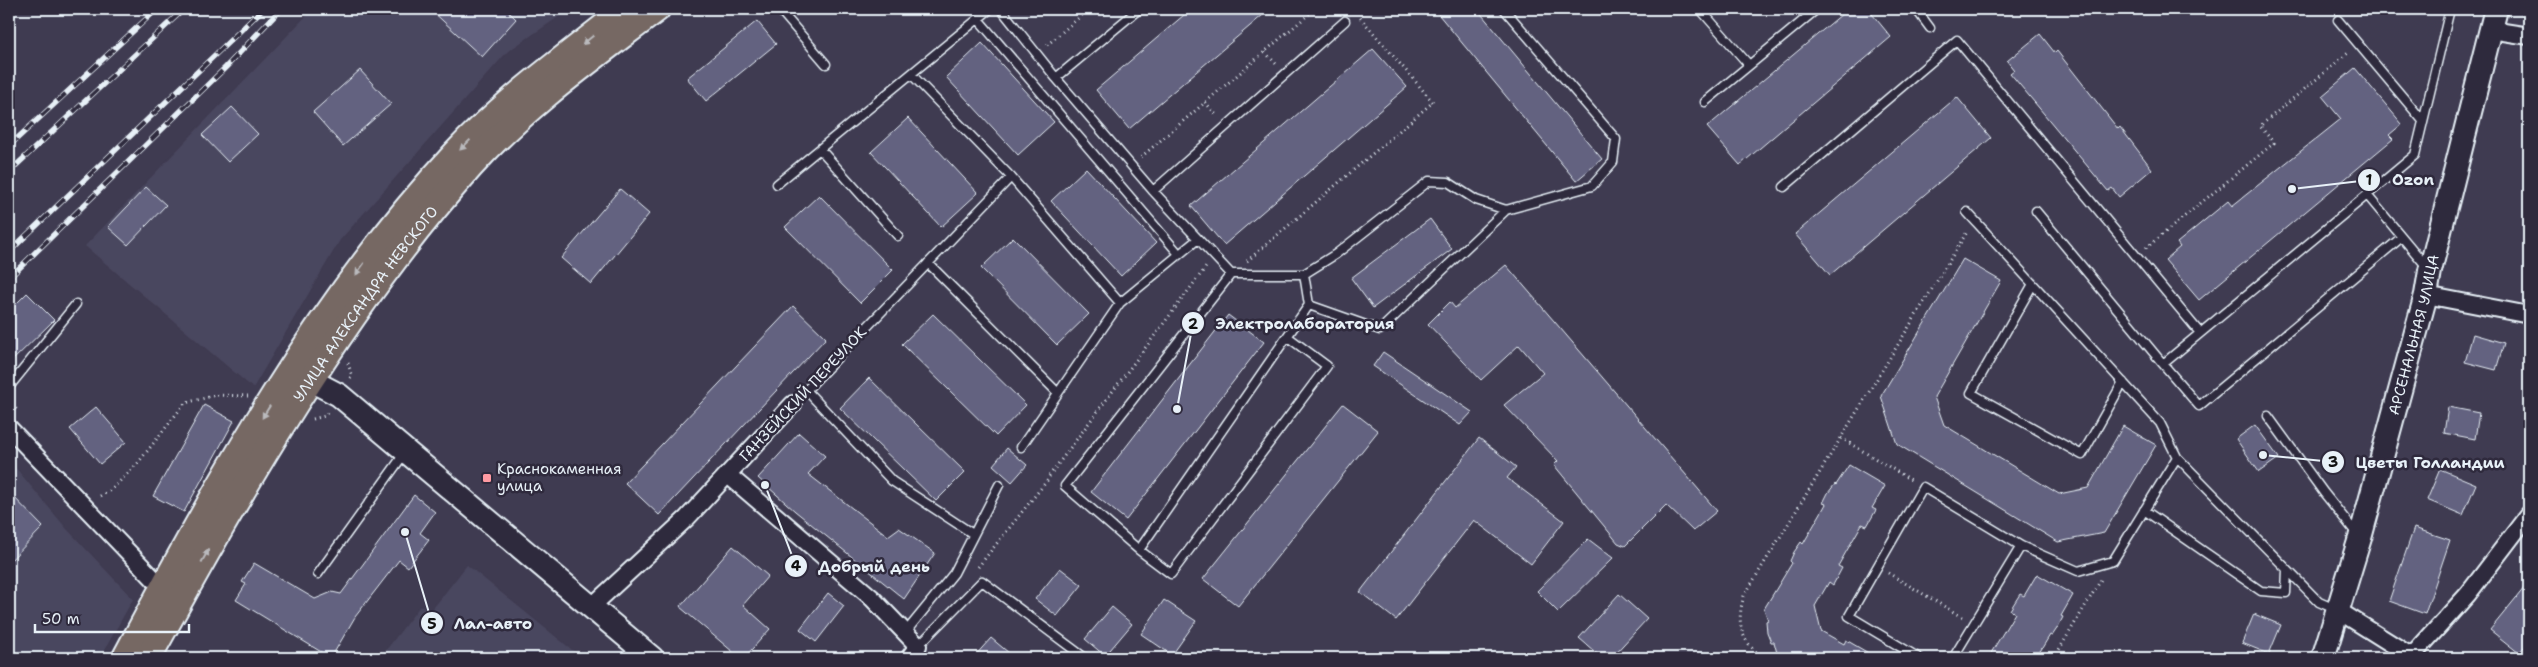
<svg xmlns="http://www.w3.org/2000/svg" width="2538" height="667" viewBox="0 0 2538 667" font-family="'Shantell Sans',sans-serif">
<rect width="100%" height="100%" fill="#3f3b51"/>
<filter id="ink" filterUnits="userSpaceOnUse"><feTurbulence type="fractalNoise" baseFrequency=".02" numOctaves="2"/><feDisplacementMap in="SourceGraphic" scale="10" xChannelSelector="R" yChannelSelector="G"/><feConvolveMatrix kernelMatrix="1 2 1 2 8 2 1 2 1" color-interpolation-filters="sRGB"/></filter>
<g filter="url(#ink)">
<path fill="#4a475f" d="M313,9H570L507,52L340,240L253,388L85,246Z
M9,460L66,528L133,599L100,658H9Z
M467,565L582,658H380L420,606L431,611Z"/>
<path fill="#646280" stroke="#e8f1f8" d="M430,9H506L516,19L482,57Z
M1191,9H1270L1129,129L1096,90Z
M1434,9H1477L1602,159L1576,181Z
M1848,9H1868L1891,37L1740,165L1707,127Z
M757,21L776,44L706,101L687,78Z
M2040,34L2055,53L2057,51L2118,129L2120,127L2152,169L2119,197L2112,188L2108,191L2010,73L2014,70L2007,61Z
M982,43L1054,122L1018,155L946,77Z
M1373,49L1407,87L1224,245L1191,206Z
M2355,68L2402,124L2389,135L2393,139L2199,300L2165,260L2180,247L2177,243L2228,201L2232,206L2341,119L2322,96Z
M360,70L391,104L343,146L313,112Z
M1957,97L1991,138L1830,275L1795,234Z
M232,107L258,134L228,162L202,135Z
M908,118L978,193L941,227L871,152Z
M1086,168L1156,243L1121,276L1051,201Z
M146,187L166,205L128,245L108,227Z
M620,189L649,214L591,284L561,258Z
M819,195L893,270L860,303L785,227Z
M1430,219L1452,249L1373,308L1351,278Z
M1013,237L1089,314L1057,345L981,268Z
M1963,259L2001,281L1934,397L1944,425L2059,494L2088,488L2123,426L2156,445L2104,533L2058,542L1897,444L1881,396Z
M1506,265L1717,511L1693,531L1666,505L1625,546L1618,543L1554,465L1558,461L1504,405L1543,373L1519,345L1481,380L1428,324L1450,302L1455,308Z
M27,293L54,320L9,364V311Z
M793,306L826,338L659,515L625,483Z
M933,314L1026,405L996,436L902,344Z
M1228,315L1264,342L1126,520L1091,492Z
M2473,334L2504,343L2496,370L2465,362Z
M1383,352L1472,412L1460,425L1373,366Z
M869,378L965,472L936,501L840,408Z
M1343,404L1378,431L1238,606L1203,579Z
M204,405L234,421L184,512L153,496Z
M96,407L126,442L100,464L70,429Z
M2448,407L2479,413L2475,439L2444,433Z
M2255,425L2279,458L2259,472L2236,439Z
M799,433L825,456L808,474L888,536L899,528L935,553L904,599L795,511L758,478Z
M1479,438L1516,467L1507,478L1564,521L1531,564L1474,520L1396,620L1360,592Z
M1007,448L1027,465L1012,482L993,465Z
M1849,465L1885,486L1872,508L1876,510L1867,526L1862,524L1838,566L1842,568L1833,585L1829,582L1815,606L1821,631L1844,644L1846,640L1877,658H1786L1777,653L1774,642H1771L1767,632L1766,621L1768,620L1764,609L1792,563L1790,561L1794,552L1801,542L1803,544L1826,504L1823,503L1828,493L1835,484L1836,485Z
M2440,469L2476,484L2463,515L2427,500Z
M9,492L43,527L9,562Z
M414,495L435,512L420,533L429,540L408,567L399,560L355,617L331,658L236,600L246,584L242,582L254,563L315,599L332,592L341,594Z
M2414,528L2450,540L2425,614L2389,601Z
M1588,539L1613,558L1558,612L1537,591Z
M733,546L768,576L743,605L770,629L744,658H740L680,607Z
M1060,568L1082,585L1057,616L1035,599Z
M2037,574L2073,595L2061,616L2063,617L2058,627L2052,636L2050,635L2036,658H1988L2015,613L2010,610L2020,594L2024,596Z
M2529,582V641L2519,653L2490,630Z
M828,593L844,606L816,642L800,629Z
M1619,594L1647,619L1611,658H1602L1579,638Z
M1164,600L1196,621L1172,655L1141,634Z
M1112,607L1132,624L1105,656L1085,639Z
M2254,614L2281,625L2269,654L2242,643Z
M991,638L1015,658H973Z"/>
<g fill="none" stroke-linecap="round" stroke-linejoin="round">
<g stroke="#e8f1f8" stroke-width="11">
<path id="lane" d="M779,9L826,64
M1001,9L1056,78L1153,191L1231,274H1304L1309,305L1380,330L1506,210
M1700,9L1749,65
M1916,9L1930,28
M978,19L1179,254
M2338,20L2423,121
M911,74L1011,177L1120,303L1198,239
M1056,78L1139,9
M1705,102L1817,9
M820,149L898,236
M777,184L990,9
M1784,187L1957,40L2200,333
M1153,191L1345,21
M2367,195L2415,155L2450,9
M2036,211L2163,364L2367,195L2427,267
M1967,212L2160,423L2177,457L2319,602L2335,609
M928,263L1058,393
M1231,274L1065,486L1139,550L1309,305
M1304,274L1336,254L1429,181L1448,182L1476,200L1506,210L1592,186L1613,162L1616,139L1504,9
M2033,284L1971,393L2082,455L2123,382
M2163,364L2199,406L2402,237
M9,387L76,304
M806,390L892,481L973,534
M793,404L1011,177
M2268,416L2324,493L2357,534
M1021,447L1120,303
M2144,510L2261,591L2286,593L2287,569
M1139,550L1171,574L1327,366L1288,337
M318,574L404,454
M905,633L954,573L999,485
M918,646L982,581L1085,658
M1919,658L1849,616L1923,487L2021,546L2078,571L2113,561L2177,457
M1953,658L2021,546"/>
</g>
<g stroke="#e8f1f8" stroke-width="20">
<path id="street" d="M2491,30L2529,36
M2426,295L2529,315
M9,428L154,579L163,587
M728,475L871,597L918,646L909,658
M591,607L687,518L793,404
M2339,611L2414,658
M2412,656L2468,594L2529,514"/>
</g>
<g stroke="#e8f1f8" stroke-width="26">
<g id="secondary">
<path d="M295,372L339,395L652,658"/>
<path id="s1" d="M2323,658L2360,538L2426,295L2430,271L2496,9"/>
</g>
</g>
<g stroke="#e8f1f8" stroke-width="29">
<g id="primary">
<path d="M125,658C218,483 319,300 455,154C506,99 568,56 626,9"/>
<path id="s2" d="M148,658C243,486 340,313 471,166C526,105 593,58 657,9"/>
</g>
</g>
<path stroke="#e8f1f8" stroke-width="3" stroke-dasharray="1 4" stroke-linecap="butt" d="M1047,45L1089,9
M1265,52L1276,64
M1205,102L1218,117
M1141,157L1315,9
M2146,248L2274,143L2260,126L2348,53
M1247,261L1433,102L1358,15
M348,363L352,376L350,378
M9,401L19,412
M313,419L325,416L327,413
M1841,438L1911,480
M1049,476L1206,267
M100,496L111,490L138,463L185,403L217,395L248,396
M978,567L1050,477
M1888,573L1962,617
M1764,658C1740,641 1736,623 1744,596L1967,232
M2054,658L2102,578"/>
<use href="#lane" stroke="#2f2a3d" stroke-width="8"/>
<use href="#street" stroke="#2f2a3d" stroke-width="16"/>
<use href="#secondary" stroke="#2f2a3d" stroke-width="22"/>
<use href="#primary" stroke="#766864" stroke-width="25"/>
<g stroke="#e8f1f8" stroke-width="5.5">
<path id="rail" d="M9,146L157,9
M9,172L184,9
M9,252L263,9
M9,278L226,67L281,9"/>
</g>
<use href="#rail" stroke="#2f2a3d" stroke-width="4" stroke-dasharray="11" stroke-linecap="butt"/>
</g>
<defs><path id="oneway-solid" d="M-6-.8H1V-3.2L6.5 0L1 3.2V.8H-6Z" transform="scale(1.25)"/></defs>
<g fill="#bababd">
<use href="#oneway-solid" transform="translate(588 40) rotate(140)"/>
<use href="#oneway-solid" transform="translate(465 145) rotate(136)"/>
<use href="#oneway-solid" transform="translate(360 269) rotate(125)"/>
<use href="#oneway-solid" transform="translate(266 412) rotate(122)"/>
<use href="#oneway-solid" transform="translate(205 556) rotate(-61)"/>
</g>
</g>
<rect fill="#ff9aa2" stroke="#2f2a3d" stroke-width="2" x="482" y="473" width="10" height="10" rx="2.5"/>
<g text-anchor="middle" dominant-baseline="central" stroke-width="5" stroke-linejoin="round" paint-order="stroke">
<g font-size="15" fill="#e8f1f8" stroke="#2f2a3d">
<text stroke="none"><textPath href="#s2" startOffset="416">УЛИЦА АЛЕКСАНДРА НЕВСКОГО</textPath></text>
<text stroke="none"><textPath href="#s1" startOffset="336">АРСЕНАЛЬНАЯ УЛИЦА</textPath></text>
<text transform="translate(803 394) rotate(-47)">ГАНЗЕЙСКИЙ ПЕРЕУЛОК</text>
</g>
<g font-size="15" fill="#e8f1f8" stroke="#2f2a3d" text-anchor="start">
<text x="497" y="469">Краснокаменная<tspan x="497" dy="17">улица</tspan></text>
</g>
</g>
<path fill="none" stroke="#e8f1f8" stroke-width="2" d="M2292 189L2369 180M1177 409L1193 323M2263 455L2333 462M765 485L796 566M405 532L432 623"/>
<g fill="#e8f1f8" stroke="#2f2a3d" stroke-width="2">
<circle cx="2292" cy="189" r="5"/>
<circle cx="1177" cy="409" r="5"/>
<circle cx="2263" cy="455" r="5"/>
<circle cx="765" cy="485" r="5"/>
<circle cx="405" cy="532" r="5"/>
<circle cx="2369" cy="180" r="12"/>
<circle cx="1193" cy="323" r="12"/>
<circle cx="2333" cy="462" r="12"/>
<circle cx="796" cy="566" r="12"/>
<circle cx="432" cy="623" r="12"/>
</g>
<g font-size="15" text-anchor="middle" font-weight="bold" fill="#111">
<text x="2369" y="185">1</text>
<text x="1193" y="329">2</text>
<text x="2333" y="467">3</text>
<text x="796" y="571">4</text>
<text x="432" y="629">5</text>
</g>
<g font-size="16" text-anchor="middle" font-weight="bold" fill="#e8f1f8" stroke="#2f2a3d" stroke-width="5" stroke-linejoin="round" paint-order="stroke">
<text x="2413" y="185">Ozon</text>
<text x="1305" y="329">Электролаборатория</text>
<text x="2430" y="468">Цветы Голландии</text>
<text x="874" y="572">Добрый день</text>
<text x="493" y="629">Лал-авто</text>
</g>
<rect width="2538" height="667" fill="none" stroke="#2f2a3d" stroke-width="30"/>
<rect x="15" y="15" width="2508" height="637" fill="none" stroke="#e8f1f8" stroke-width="2" filter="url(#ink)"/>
<path d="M35 624v8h154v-8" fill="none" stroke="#e8f1f8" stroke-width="2.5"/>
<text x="42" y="624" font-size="15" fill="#e8f1f8" stroke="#2f2a3d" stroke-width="4" paint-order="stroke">50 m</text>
</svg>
